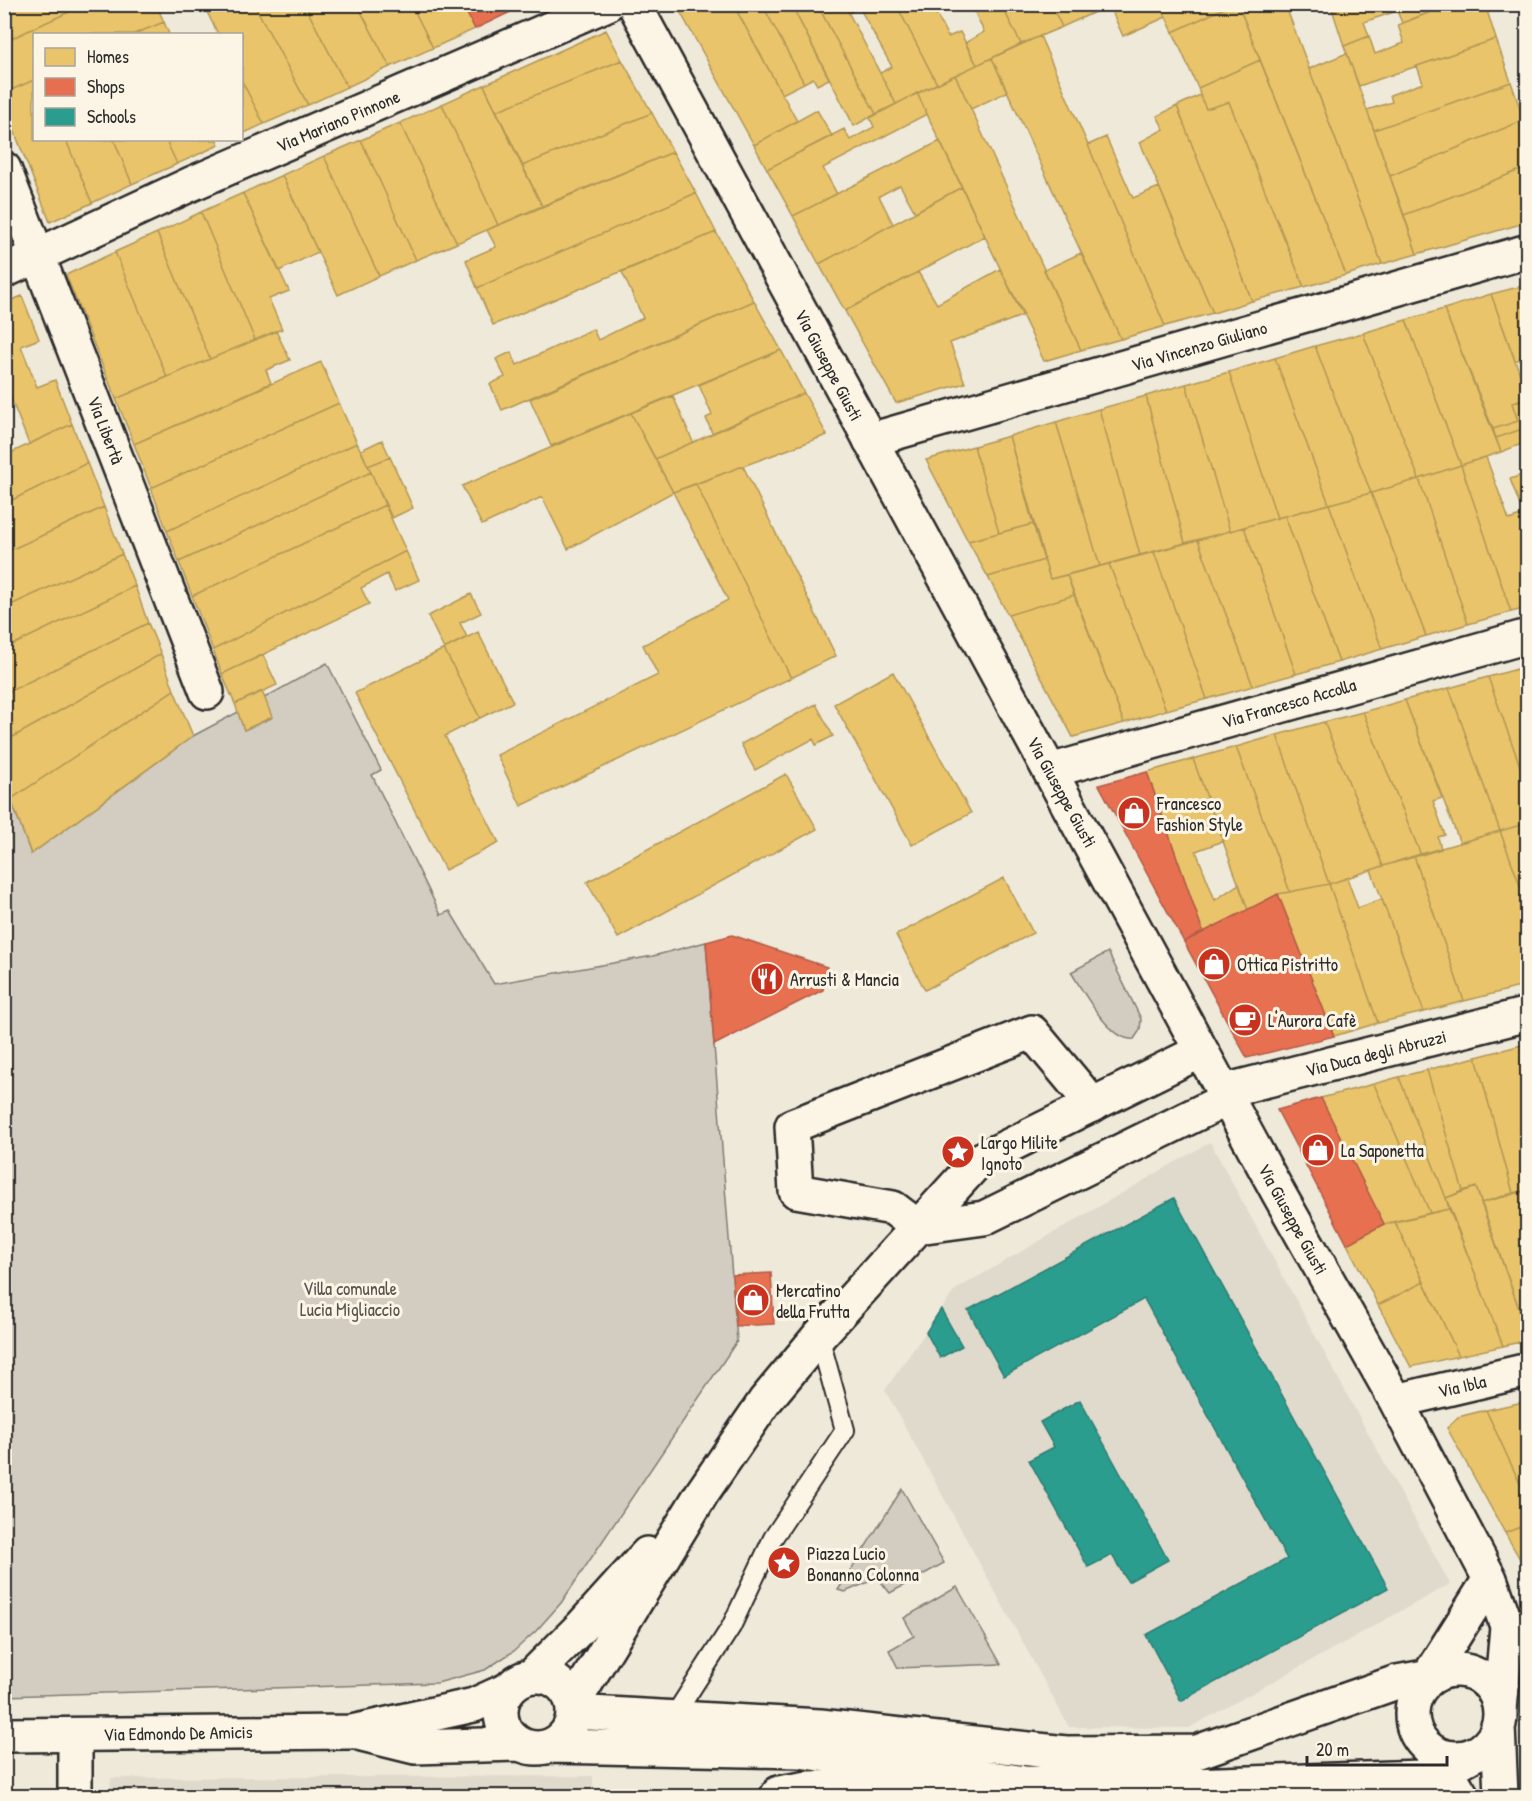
<svg xmlns="http://www.w3.org/2000/svg" width="1532" height="1801" viewBox="0 0 1532 1801" font-family="'Patrick Hand',sans-serif">
<rect width="100%" height="100%" fill="#efe9da"/>
<filter id="ink" filterUnits="userSpaceOnUse"><feTurbulence type="fractalNoise" baseFrequency=".0167" numOctaves="2"/><feDisplacementMap in="SourceGraphic" scale="12" xChannelSelector="R" yChannelSelector="G"/><feConvolveMatrix kernelMatrix="1 2 1 2 8 2 1 2 1" color-interpolation-filters="sRGB"/></filter>
<g filter="url(#ink)">
<path fill="#e0dacc" d="M1210,1142L1450,1584L1189,1728L1069,1727L885,1390L955,1290Z
M593,1776V1796H110L111,1778Z"/>
<path fill="#d2cdc0" stroke="#7e7c76" stroke-width="1.5" d="M327,663L381,770L372,775L441,915L450,911L494,984L653,956L706,942L737,1341L561,1603L536,1631L514,1651L485,1670L437,1683L5,1696L4,781L31,854L193,736L238,712L244,730L271,718L264,698Z
M1108,952L1141,1019L1140,1030L1134,1039C1110,1042 1083,991 1071,972Z
M902,1489L944,1563L890,1593L878,1578L845,1592L838,1590Z
M957,1587L1001,1664L898,1668L889,1650L914,1636L904,1618Z"/>
<path fill="#e9c46a" stroke="#b09657" stroke-width="1.5" d="M4,4H86L4,42Z
M86,4H156L164,22L134,34H34V80L4,93V42Z
M203,4H254L308,105L264,124L242,81V34H218Z
M254,4H304L347,87L308,105Z
M304,4H357L390,67L347,87Z
M357,4H411L433,48L390,67Z
M411,4H462L475,29L433,48Z
M680,4H733L797,121L754,145L677,6Z
M733,4H762L804,83L782,94Z
M762,4H791L829,79L817,85L813,78L804,83Z
M791,4H817L876,114L854,126Z
M817,4H844L896,104L876,114Z
M844,4H896L937,84L896,104L880,73L892,67L859,7L849,13Z
M896,4H931L948,37L960,32L977,65L937,84Z
M971,4H1001L1021,44L977,65L965,43L984,32Z
M1001,4H1051L1062,27L1021,44Z
M1051,4H1105L1106,7L1062,27Z
M1160,4L1166,17L1123,36L1109,5Z
M1160,4H1233L1173,32Z
M1233,4H1238L1260,60L1198,88L1173,32Z
M1238,4H1285L1382,264L1346,275Z
M1344,4H1451L1402,23L1397,11L1364,22L1369,36L1344,46L1332,9Z
M1451,4H1485L1496,39L1359,86L1344,46L1369,36L1375,54L1404,43L1398,25Z
M164,22L169,34H134Z
M606,30L622,60L496,111L484,85Z
M1040,36L1088,145L1165,326L1121,339L992,58Z
M1496,39L1511,82L1374,130L1367,110L1392,102L1390,95L1423,83L1417,66Z
M1347,53L1417,254L1382,264L1309,69Z
M992,58L1007,92L971,109L955,75Z
M622,60L652,113L522,166L496,111Z
M1260,60L1346,275L1304,287L1229,102L1206,109L1200,95L1198,88Z
M955,75L971,109L1081,350L1044,361L917,93Z
M34,80V140H66L92,203L50,222L4,105V93Z
M242,81L264,124L242,134Z
M1511,82L1524,120L1390,176L1374,130Z
M484,85L542,206L498,225L442,104Z
M917,93L927,114L823,168L837,194L793,216L767,169L844,129L850,140L874,127L870,118Z
M1200,95L1206,109L1229,102L1304,287L1252,301L1177,106Z
M442,104L498,225L457,243L400,123Z
M1177,106L1252,301L1213,313L1140,142L1164,129L1157,116Z
M817,110L832,136L767,169L754,145Z
M652,113L673,152L542,206L522,166Z
M1524,120L1528,129V167L1404,215L1390,176Z
M400,123L457,243L416,260L361,140Z
M1106,137L1133,198L1159,187L1213,313L1165,326L1088,145Z
M66,140H114L132,184L92,203Z
M114,140H166L177,164L132,184Z
M166,140H217L219,145L177,164Z
M361,140L416,260L379,276L324,156Z
M940,141L962,187L915,212L900,185L879,196L893,224L819,264L793,216Z
M673,152L696,193L477,288L466,260L496,247L487,230Z
M324,156L379,276L338,295L282,175Z
M1528,167V222L1417,254L1404,215Z
M282,175L318,252L279,271L243,193Z
M962,187L985,236L845,311L819,264Z
M243,193L289,291L269,299L282,329L255,340L201,212Z
M696,193L716,232L493,325L477,288Z
M201,212L255,340L210,359L157,233Z
M716,232L754,301L502,410L490,384L505,377L496,359L511,352L517,365L593,329L598,340L643,318L622,272Z
M157,233L210,359L167,377L115,252Z
M115,252L167,377L116,399L66,275Z
M1081,253L1121,339L1081,350L1044,270Z
M1000,269L1024,315L950,343L965,383L896,403L845,311L918,272L937,304Z
M1526,285L1528,356L1515,361L1491,294Z
M1491,294L1528,396L1512,403L1518,421L1493,429L1444,309Z
M22,296L39,339L21,346L37,387L55,380L72,424L29,444L4,381V303Z
M754,301L781,350L551,446L530,399Z
M1444,309L1501,452L1461,465L1406,320Z
M1406,320L1461,465L1419,479L1363,333Z
M276,331L290,360L266,370L271,383L134,444L116,399Z
M1363,333L1419,479L1371,493L1315,346Z
M1315,346L1371,493L1329,504L1275,358Z
M781,350L804,393L712,433L706,418L712,415L699,385Z
M1275,358L1329,504L1277,518L1229,372Z
M321,362L339,403L151,488L134,444Z
M1229,372L1277,518L1230,531L1186,384Z
M1186,384L1230,531L1185,543L1146,396Z
M804,393L827,435L673,492L655,459Z
M673,396L693,442L655,459L631,413Z
M1146,396L1185,543L1140,555L1099,409Z
M1528,398V427L1496,438L1493,429L1518,421L1512,403Z
M339,403L357,443L167,531L151,488Z
M1099,409L1140,555L1100,566L1056,422Z
M631,413L673,492L568,549L542,497L482,525L462,486Z
M1056,422L1100,566L1050,579L1009,436Z
M72,424L87,463L4,504V456Z
M1528,427V454L1524,443L1501,452L1496,438Z
M1009,436L1033,524L999,533L974,446Z
M382,440L390,457L368,466L361,450Z
M357,443L371,472L179,562L167,531Z
M974,446L999,533L968,541L926,460Z
M390,457L413,508L392,518L368,466Z
M1486,457L1509,520L1523,515L1528,527V608L1511,612L1461,465Z
M87,463L104,507L4,553V504Z
M1461,465L1511,612L1468,624L1419,479Z
M743,466L836,656L791,678L696,484Z
M371,472L385,505L192,596L179,562Z
M1528,473V527L1510,479Z
M1419,479L1468,624L1426,636L1371,493Z
M696,484L791,678L521,806L497,755L658,675L643,645L728,600L673,492Z
M1371,493L1426,636L1382,649L1329,504Z
M1329,504L1382,649L1339,662L1285,516Z
M385,505L406,551L213,650L192,596Z
M104,507L122,554L4,608V553Z
M1285,516L1339,662L1296,674L1244,527Z
M1033,524L1044,560L988,577L968,541Z
M1244,527L1296,674L1253,686L1198,540Z
M1198,540L1253,686L1207,699L1154,552Z
M406,551L419,580L395,591L387,574L361,588L369,604L222,674L213,650Z
M1154,552L1207,699L1166,710L1109,564Z
M122,554L135,586L4,649V608Z
M1044,560L1050,579L1067,575L1074,595L1008,615L988,577Z
M1109,564L1166,710L1124,723L1067,575Z
M135,586L148,623L4,694V649Z
M471,594L481,613L460,623L467,637L444,649L428,616Z
M1074,595L1124,723L1073,737L1008,615Z
M148,623L161,654L4,742V694Z
M478,632L513,702L480,718L444,649Z
M444,649L480,718L445,736L499,843L445,870L355,693Z
M161,654L174,690L11,799L4,781V742Z
M263,655L277,685L235,704L222,674Z
M1528,666V788L1488,677Z
M893,672L971,813L912,845L834,704Z
M1488,677L1528,788V823L1500,831L1449,688Z
M1449,688L1500,831L1460,843L1405,700Z
M174,690L193,736L31,854L11,799Z
M262,691L272,717L244,730L235,704Z
M1405,700L1442,798L1433,801L1445,835L1438,837L1441,849L1421,855L1363,712Z
M816,704L833,736L816,745L813,739L755,770L741,744Z
M1363,712L1421,855L1383,866L1324,722Z
M1324,722L1383,866L1329,884L1277,735Z
M1277,735L1329,884L1290,892L1236,747Z
M1236,747L1290,892L1278,894L1248,910L1193,759Z
M1193,759L1223,841L1196,851L1215,900L1239,884L1248,910L1203,932L1147,772Z
M786,774L817,829L618,938L587,882Z
M1528,823V907L1500,831Z
M1500,831L1528,907V985L1464,1001L1414,856Z
M1414,856L1464,1001L1424,1012L1371,870Z
M1004,878L1033,933L925,990L896,935Z
M1347,878L1358,908L1382,899L1424,1012L1378,1023L1329,884Z
M1329,884L1378,1023L1334,1036L1278,894Z
M1522,1045L1528,1065V1190L1513,1193L1476,1057Z
M1476,1057L1513,1193L1481,1203L1476,1187L1463,1191L1427,1070Z
M1427,1070L1463,1191L1446,1198L1399,1077Z
M1399,1077L1446,1198L1449,1209L1430,1213L1374,1084Z
M1374,1084L1430,1213L1384,1224L1321,1098Z
M1476,1187L1528,1334V1340L1503,1346L1446,1198Z
M1528,1190V1334L1481,1203Z
M1449,1209L1475,1273L1503,1346L1459,1356L1395,1222Z
M1395,1222L1424,1282L1378,1305L1347,1244L1384,1224Z
M1424,1282L1459,1356L1411,1367L1378,1305Z
M1528,1401V1501L1486,1410Z
M1486,1410L1528,1501V1524L1505,1533L1447,1428L1458,1417Z
M1528,1524V1573L1505,1533Z"/>
<path fill="#e76f51" stroke="#af5b46" stroke-width="1.5" d="M462,4H527L475,29Z
M1147,772L1203,932L1184,942L1099,785Z
M1278,894L1334,1036L1247,1058L1184,942Z
M732,935L827,967L823,990L714,1045L706,942Z
M1321,1098L1384,1224L1347,1244L1277,1110Z
M771,1273L774,1324L736,1326L732,1275Z"/>
<path fill="#2a9d8f" stroke="#2a7b71" stroke-width="1.5" d="M1174,1198L1388,1588L1181,1701L1146,1635L1287,1559L1144,1299L1004,1376L968,1310Z
M941,1309L962,1346L940,1358L926,1332Z
M1080,1400L1168,1560L1128,1582L1112,1555L1088,1567L1029,1460L1054,1447L1040,1422Z"/>
<g fill="none" stroke-linecap="round" stroke-linejoin="round">
<g stroke="#2b2b2b" stroke-width="22">
<path id="lane" d="M674,1716L731,1627L773,1538L845,1430L819,1336"/>
</g>
<g stroke="#2b2b2b" stroke-width="38">
<path id="street" d="M4,169L207,692
M4,271L191,184L607,4
M870,440L1528,251
M1050,771L1528,636
M1224,1091L1528,1014
M918,1227L893,1208L796,1191L792,1126L1032,1032L1093,1105
M75,1735V1796
M777,1796L779,1793L808,1788L968,1784"/>
</g>
<g stroke="#2b2b2b" stroke-width="38">
<path id="secondary" d="M634,4L1279,1194L1396,1401L1490,1579L1507,1626L1500,1710
M918,1227L984,1218L1227,1099
M1396,1401L1528,1370
M1412 1714a44 44 0 1 1 88 0a44 44 0 1 1-88 0Z
M533,1675L581,1627L647,1554
M501 1712a36 36 0 1 1 72 0a36 36 0 1 1-72 0Z
M1423,1685L1490,1579
M573,1704L702,1493L765,1401L819,1336L978,1161L1201,1051
M573,1712L820,1726L1066,1753L1197,1752L1397,1682L1436,1675
M1498,1726L1501,1796
M362,1734L415,1747L519,1744
M4,1735L351,1732L474,1705L507,1690
M550,1746L799,1751L1025,1783L1191,1785L1421,1777L1440,1773L1472,1755
M1436,1753L1462,1796"/>
</g>
<use href="#lane" stroke="#fcf5e5" stroke-width="18"/>
<use href="#street" stroke="#fcf5e5" stroke-width="33"/>
<use href="#secondary" stroke="#fcf5e5" stroke-width="33"/>
</g>
</g>
<defs>
<g id="shop-disc" transform="scale(1.725)"><circle r="9.5" fill="#c8321e" stroke="#fcf5e5"/><path d="M-5-2.5h2.3a2.7 3.5 0 0 1 5.4 0H5L5.5 6h-11ZM-1.5-2.5h3a1.5 2.3 0 0 0-3 0Z" fill="#fff"/></g>
<g id="restaurant-disc" transform="scale(1.725)"><circle r="9.5" fill="#c8321e" stroke="#fcf5e5"/><path d="M-5-6h1v4h1v-4h1v4h1v-4h1v5L-1.5 .5V6h-2V.5L-5-1ZM5-6V6H3V1.5H1.5Q1.5-4 5-6Z" fill="#fff"/></g>
<g id="cafe-disc" transform="scale(1.725)"><circle r="9.5" fill="#c8321e" stroke="#fcf5e5"/><path d="M-5.5-4.5H6V0H3Q3 3.5 0 3.5H-2.5Q-5.5 3.5-5.5 0ZM3-3.2v2h1.7v-2ZM-6 4.5H4V6H-6Z" fill="#fff"/></g>
<g id="sight-disc" transform="scale(1.725)"><circle r="9.5" fill="#c8321e" stroke="#fcf5e5"/><path d="M0-6L1.8-2.2L6-1.7L2.9 1.2L3.7 5.4L0 3.3L-3.7 5.4L-2.9 1.2L-6-1.7L-1.8-2.2Z" fill="#fff"/></g>
</defs>
<g fill-rule="evenodd">
<use href="#shop-disc" x="1134" y="813"/>
<use href="#shop-disc" x="1214" y="964"/>
<use href="#restaurant-disc" x="767" y="979"/>
<use href="#cafe-disc" x="1245" y="1020"/>
<use href="#shop-disc" x="1318" y="1150"/>
<use href="#sight-disc" x="958" y="1152"/>
<use href="#shop-disc" x="753" y="1300"/>
<use href="#sight-disc" x="784" y="1563"/>
</g>
<g text-anchor="middle" dominant-baseline="central" stroke-width="6" stroke-linejoin="round" paint-order="stroke">
<g font-size="18" fill="#2b2b2b" stroke="#fcf5e5">
<text transform="translate(338 121) rotate(-23)">Via Mariano Pinnone</text>
<text transform="translate(1199 346) rotate(-16)">Via Vincenzo Giuliano</text>
<text transform="translate(829 365) rotate(62)">Via Giuseppe Giusti</text>
<text transform="translate(106 430) rotate(69)">Via Libertà</text>
<text transform="translate(1289 703) rotate(-16)">Via Francesco Accolla</text>
<text transform="translate(1062 792) rotate(61)">Via Giuseppe Giusti</text>
<text transform="translate(1376 1053) rotate(-14)">Via Duca degli Abruzzi</text>
<text transform="translate(1293 1219) rotate(61)">Via Giuseppe Giusti</text>
<text transform="translate(1462 1386) rotate(-13)">Via Ibla</text>
<text transform="translate(178 1733) rotate(-1)">Via Edmondo De Amicis</text>
</g>
<g font-size="18" fill="#2b2b2b" stroke="#fcf5e5" text-anchor="start">
<text x="1157" y="803">Francesco<tspan x="1157" dy="21">Fashion Style</tspan></text>
<text x="1237" y="964">Ottica Pistritto</text>
<text x="790" y="979">Arrusti &amp; Mancia</text>
<text x="1268" y="1020">L'Aurora Cafè</text>
<text x="981" y="1142">Largo Milite<tspan x="981" dy="21">Ignoto</tspan></text>
<text x="1341" y="1150">La Saponetta</text>
<text x="776" y="1290">Mercatino<tspan x="776" dy="21">della Frutta</tspan></text>
<text x="807" y="1553">Piazza Lucio<tspan x="807" dy="21">Bonanno Colonna</tspan></text>
</g>
<g font-size="18" fill="#555450" stroke="#fcf5e5">
<text x="350" y="1288">Villa comunale<tspan x="350" dy="21">Lucia Migliaccio</tspan></text>
</g>
</g>
<rect width="1532" height="1801" fill="none" stroke="#fcf5e5" stroke-width="24"/>
<rect x="12" y="12" width="1508" height="1777" fill="none" stroke="#2b2b2b" stroke-width="2" filter="url(#ink)"/>
<rect x="33" y="33" width="210" height="108" fill="#fcf5e5" stroke="#a8a49b" stroke-width="1.5"/>
<rect x="45" y="48" width="30" height="18" fill="#e9c46a" stroke="#a8a49b" stroke-width="1.5"/>
<text x="87" y="63" font-size="18" fill="#2b2b2b">Homes</text>
<rect x="45" y="78" width="30" height="18" fill="#e76f51" stroke="#a8a49b" stroke-width="1.5"/>
<text x="87" y="93" font-size="18" fill="#2b2b2b">Shops</text>
<rect x="45" y="108" width="30" height="18" fill="#2a9d8f" stroke="#a8a49b" stroke-width="1.5"/>
<text x="87" y="123" font-size="18" fill="#2b2b2b">Schools</text>
<path d="M1307 1756v9h140v-9" fill="none" stroke="#2b2b2b" stroke-width="3"/>
<text x="1316" y="1756" font-size="18" fill="#2b2b2b" stroke="#fcf5e5" stroke-width="4.5" paint-order="stroke">20 m</text>
</svg>
